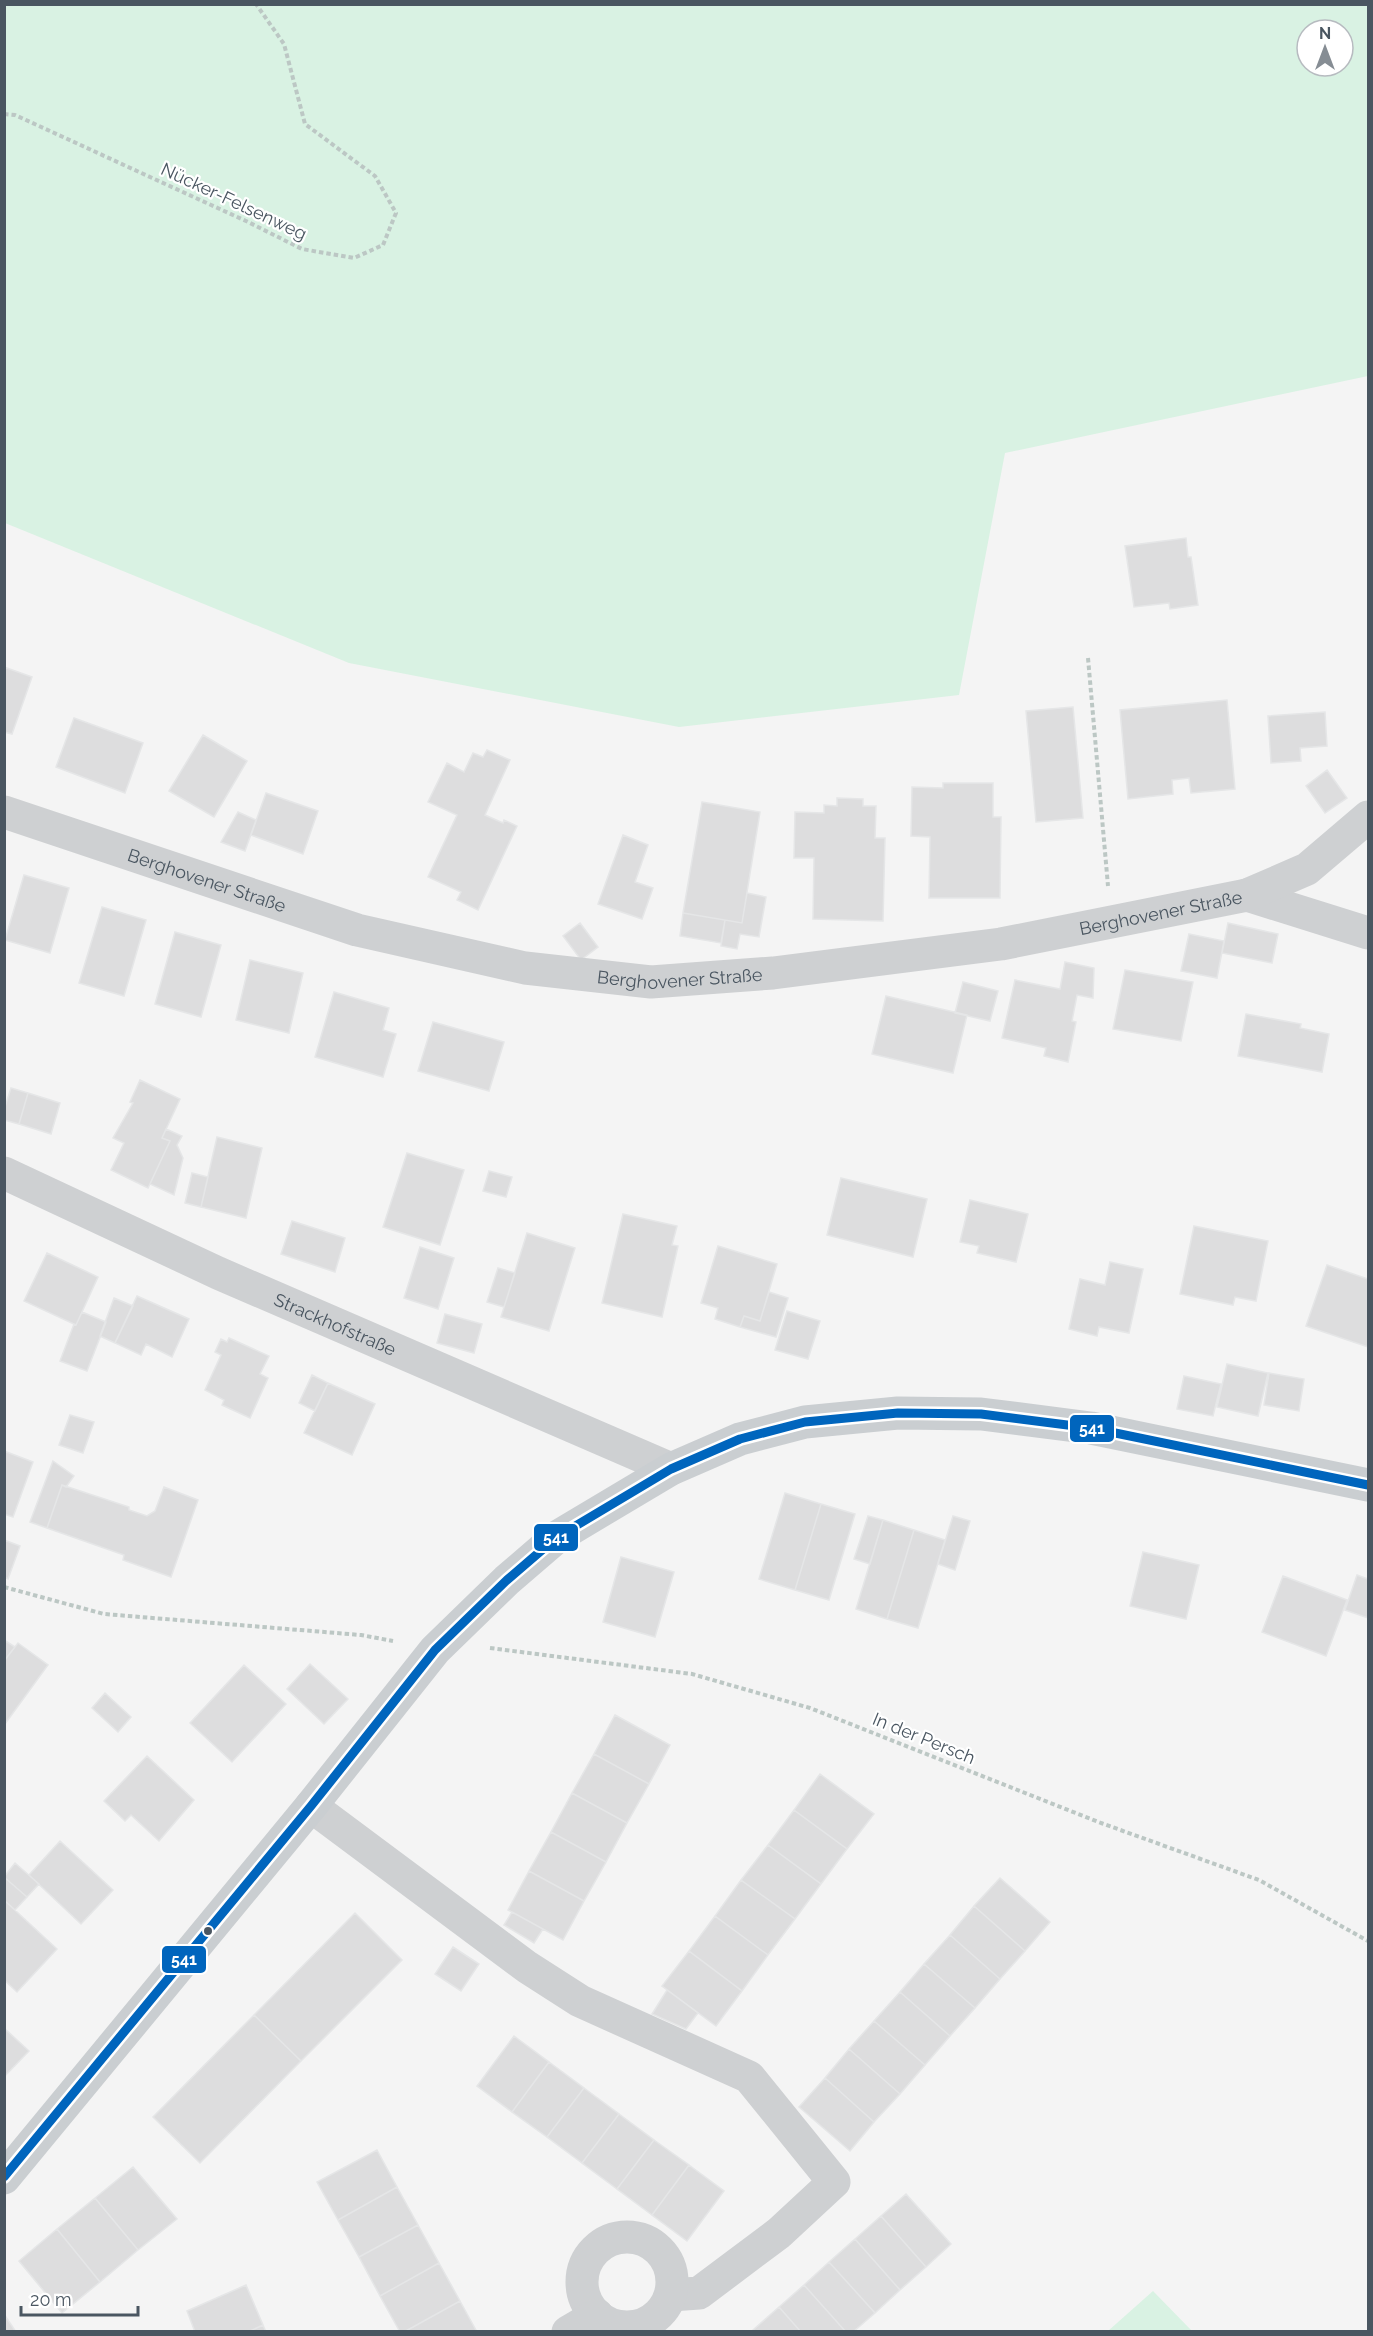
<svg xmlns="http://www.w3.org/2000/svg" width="1373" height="2336" viewBox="0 0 1373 2336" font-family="Raleway,sans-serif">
<rect width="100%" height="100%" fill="#f4f4f4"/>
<path fill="#d9f2e3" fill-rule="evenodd" d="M4,5H1368V376L1005,453L959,695L679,727L349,663L5,523ZM1307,30H1343V66H1307Z
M1153,2291L1192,2331H1108Z"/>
<path fill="#ddddde" stroke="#e5e6e7" stroke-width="1.5" d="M1186,538L1188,557H1191L1198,605L1170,609L1169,603L1134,607L1125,546Z
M4,667L32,677L12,734L4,732Z
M1227,700L1235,789L1191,793L1189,778L1172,780L1173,794L1128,799L1120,710Z
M1073,707L1083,818L1036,822L1026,711Z
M1325,712L1327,746L1300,748L1301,761L1271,763L1268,716Z
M74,718L143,743L125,793L56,767Z
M203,735L247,761L214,817L169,791Z
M487,750L510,760L485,815L503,823L504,820L517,826L478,910L457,900L461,892L428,877L457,815L428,802L447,763L464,772L473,753L483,757Z
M1327,770L1347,798L1325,813L1306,786Z
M943,783H993V817H1001L1000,898H929L930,837L911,836L912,787L943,788Z
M266,793L318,811L303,854L251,835Z
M837,798L863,799V806H876L875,838H885L883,921L813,919L814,858H794L795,812L824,813V805L837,806Z
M702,802L760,812L742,923L683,913Z
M238,812L256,820L245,851L221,842Z
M623,835L648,845L635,882L653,888L642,919L598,904Z
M24,875L69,888L50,953L5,940Z
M747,893L766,897L759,937L740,934L737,949L721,946L725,920L742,923Z
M102,907L146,920L124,996L79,983Z
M683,913L725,920L721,943L680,936Z
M580,923L598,947L581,960L563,936Z
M1228,923L1278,934L1272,963L1222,953Z
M175,932L221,945L201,1017L155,1004Z
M1189,934L1224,941L1217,978L1181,971Z
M250,960L303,973L289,1033L236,1020Z
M1065,962L1094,968L1093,998L1077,995L1072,1021L1076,1022L1068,1062L1044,1056L1046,1048L1002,1038L1015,980L1060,989Z
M1125,970L1193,982L1181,1041L1113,1029Z
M963,982L998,991L990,1021L955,1013Z
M334,992L389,1008L383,1030L396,1034L383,1077L315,1057Z
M886,996L967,1015L953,1073L872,1054Z
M1246,1014L1301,1024L1300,1028L1329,1034L1322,1072L1238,1056Z
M433,1022L504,1042L489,1091L418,1071Z
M140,1080L180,1099L162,1138L170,1141L148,1188L111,1170L124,1143L113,1138L133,1103L130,1102Z
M11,1088L28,1093L19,1124L4,1120V1110Z
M28,1093L60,1103L51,1134L19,1124Z
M166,1129L182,1136L177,1145L183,1158L174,1195L150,1184L170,1141L162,1138Z
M217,1137L262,1148L246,1218L201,1207Z
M407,1153L464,1170L440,1245L383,1227Z
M489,1171L512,1177L506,1197L483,1191Z
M192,1173L208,1177L201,1207L185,1203Z
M841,1178L927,1199L913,1257L827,1235Z
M970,1200L1028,1214L1016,1262L977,1253L979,1246L960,1242Z
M623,1214L677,1226L672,1245L678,1246L662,1317L602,1303Z
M292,1221L345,1238L335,1272L281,1254Z
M1194,1226L1268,1241L1256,1301L1235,1297L1233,1305L1180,1294Z
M527,1233L575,1248L549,1331L501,1317Z
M718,1246L777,1264L760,1321L744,1316L740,1327L715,1319L718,1308L701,1303Z
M420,1247L454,1258L438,1309L404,1298Z
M47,1253L98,1277L76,1325L24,1301Z
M1110,1262L1143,1269L1129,1333L1099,1327L1097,1336L1069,1329L1080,1279L1105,1285Z
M1327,1265L1368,1279V1347L1306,1326Z
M498,1268L515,1273L504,1307L487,1302Z
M769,1292L788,1298L776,1337L740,1327L744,1316L760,1321Z
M137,1296L189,1319L172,1357L146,1344L141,1355L115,1343Z
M114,1298L133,1306L115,1343L100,1336Z
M787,1311L820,1321L808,1359L775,1350Z
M82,1312L106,1322L87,1371L60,1361L74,1324L76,1325Z
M445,1314L482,1324L474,1353L437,1343Z
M229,1338L269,1356L260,1374L268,1378L250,1418L222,1405L224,1400L205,1390L221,1355L215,1352L221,1339L227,1342Z
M1227,1364L1268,1373L1258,1416L1217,1407Z
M1269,1373L1304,1379L1299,1411L1264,1405Z
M312,1375L328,1383L315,1411L299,1403Z
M1184,1376L1221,1384L1213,1416L1177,1409Z
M328,1383L375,1404L352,1455L304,1433Z
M70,1415L94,1422L83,1453L59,1445Z
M4,1451L33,1462L13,1517L4,1514Z
M53,1461L74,1476L66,1487L62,1485L47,1528L30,1522Z
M62,1485L129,1507V1510L147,1516L155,1511L164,1487L198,1500L171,1577L123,1560L124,1555L47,1528Z
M785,1493L821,1504L795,1590L759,1579Z
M821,1504L855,1514L829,1600L795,1590Z
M868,1516L883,1520L870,1564L854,1559Z
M953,1516L970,1521L955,1570L938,1564Z
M883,1520L914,1530L887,1619L856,1609Z
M914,1530L945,1540L918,1628L887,1619Z
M4,1540L20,1546L8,1579L4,1577Z
M1143,1552L1199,1565L1186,1619L1130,1606Z
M621,1557L674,1572L655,1637L603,1622Z
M1357,1575L1368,1579V1618L1345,1610Z
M1283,1576L1347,1600L1326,1656L1262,1632Z
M4,1640L15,1647L4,1661Z
M18,1643L48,1665L5,1724L4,1661Z
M310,1664L348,1699L324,1724L287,1689Z
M244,1665L286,1704L232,1762L190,1723Z
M105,1693L131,1717L118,1732L92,1708Z
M615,1715L670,1745L649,1784L594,1754Z
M594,1754L649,1784L627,1823L572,1793Z
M147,1756L194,1800L159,1841L131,1815L125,1821L104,1801Z
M820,1774L874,1814L847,1849L794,1810Z
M572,1793L627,1823L606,1862L551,1832Z
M794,1810L847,1849L821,1884L768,1845Z
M551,1832L606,1862L584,1901L529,1871Z
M60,1841L113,1890L81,1924L29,1875Z
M768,1845L821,1884L795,1919L741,1880Z
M15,1863L39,1884L27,1897L4,1877Z
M529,1871L584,1901L563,1940L508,1910Z
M4,1877L27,1897L15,1910L4,1900Z
M1000,1878L1050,1922L1025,1951L974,1906Z
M741,1880L795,1919L768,1955L715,1916Z
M4,1900L57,1949L17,1992L4,1980Z
M974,1906L1025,1951L1000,1979L950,1935Z
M512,1912L543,1929L534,1943L504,1925Z
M355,1913L402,1960L301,2061L254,2015Z
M715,1916L768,1955L742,1991L689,1951Z
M950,1935L1000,1979L975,2008L924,1964Z
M453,1947L479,1964L461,1991L435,1974Z
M689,1951L742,1991L716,2026L662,1986Z
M924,1964L975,2008L950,2036L900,1992Z
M667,1990L698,2013L686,2029L652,2014Z
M900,1992L950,2036L925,2065L874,2021Z
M254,2015L301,2061L200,2163L153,2117Z
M874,2021L925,2065L900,2094L849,2049Z
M4,2028L29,2051L4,2077Z
M514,2036L549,2062L512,2112L477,2086Z
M849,2049L900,2094L874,2122L825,2078Z
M549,2062L584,2088L547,2137L512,2112Z
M825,2078L874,2122L850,2151L799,2107Z
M584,2088L619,2114L582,2163L547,2137Z
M619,2114L654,2140L617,2189L582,2163Z
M654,2140L689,2165L652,2215L617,2189Z
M377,2150L397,2187L338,2220L317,2182Z
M689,2165L724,2191L687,2241L652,2215Z
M133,2167L177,2219L138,2250L95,2198Z
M397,2187L418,2225L359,2257L338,2220Z
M906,2194L951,2244L926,2267L881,2216Z
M95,2198L138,2250L100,2282L57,2229Z
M881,2216L926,2267L900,2290L855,2239Z
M418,2225L439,2263L380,2296L359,2257Z
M57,2229L100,2282L62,2313L19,2261Z
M855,2239L900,2290L875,2313L829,2262Z
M829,2262L875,2313L853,2332H846L804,2285Z
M439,2263L460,2301L404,2332H400L380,2296Z
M246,2285L263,2325L248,2332H195L187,2311Z
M804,2285L846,2332H801L779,2307Z
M460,2301L477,2332H404Z
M779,2307L801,2332H755L753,2330Z
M4,2314L16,2332H4Z
M263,2325L266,2332H248Z"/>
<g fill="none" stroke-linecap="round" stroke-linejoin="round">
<path stroke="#bcc7c4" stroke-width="4" stroke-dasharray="4.5 3" stroke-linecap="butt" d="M4,114L15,115L246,221L302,249L354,258L383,245L396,213L375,176L305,124L284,44L256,4
M1088,658L1108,886
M4,1587L104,1614L361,1635L393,1641
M490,1648L692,1674L810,1708L1101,1823L1259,1880L1368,1941"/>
<g stroke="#ced0d2" stroke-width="33">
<path id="s1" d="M4,812L357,930L525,968L651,982L773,973L1001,944L1247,895L1368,933"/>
<path d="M1247,895L1307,869L1368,817"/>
<path id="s2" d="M4,1173L218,1273L671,1469"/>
<path d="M311,1806L527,1967L580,2001L749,2077L834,2182L779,2233L699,2293L671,2295"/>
<circle cx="627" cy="2282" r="45"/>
<path d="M568,2332L597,2315"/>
</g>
<path stroke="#caced1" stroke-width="33" d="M4,2178L311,1806L435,1650L507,1580L557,1537L671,1469L740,1439L805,1422L898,1413L981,1414L1091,1428L1368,1485"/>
<g stroke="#fff" stroke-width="14">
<path id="bus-1" d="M4,2177L311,1806L435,1650L507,1580L557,1537L671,1469L740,1439L805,1422L898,1413L981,1414L1091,1428L1368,1485"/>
</g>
<use href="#bus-1" stroke="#0065bd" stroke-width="9"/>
</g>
<circle fill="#4a5661" stroke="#fff" stroke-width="2" cx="208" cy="1931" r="5"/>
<g text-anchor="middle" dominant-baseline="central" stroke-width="4.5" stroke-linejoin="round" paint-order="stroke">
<g font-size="18" fill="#4a5661" stroke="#fff">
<text transform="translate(234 201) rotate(25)">Nücker-Felsenweg</text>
<text stroke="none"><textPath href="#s1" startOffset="214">Berghovener Straße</textPath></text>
<text stroke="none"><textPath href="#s1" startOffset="1186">Berghovener Straße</textPath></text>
<text stroke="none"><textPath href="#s1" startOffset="700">Berghovener Straße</textPath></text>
<text stroke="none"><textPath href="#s2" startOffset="364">Strackhofstraße</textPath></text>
<text transform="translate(924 1738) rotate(22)">In der Persch</text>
</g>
</g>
<g stroke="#fff" stroke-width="2">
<rect x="1069" y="1414" width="46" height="29" rx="6" fill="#0065bd"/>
<rect x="533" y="1523" width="46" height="29" rx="6" fill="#0065bd"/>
<rect x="161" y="1945" width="46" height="29" rx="6" fill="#0065bd"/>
</g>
<g font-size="16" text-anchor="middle" font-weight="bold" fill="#fff">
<text x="1092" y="1434">541</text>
<text x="556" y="1543">541</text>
<text x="184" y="1965">541</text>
</g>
<rect width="1373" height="2336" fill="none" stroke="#4a5661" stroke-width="12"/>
<g transform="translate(1325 48)"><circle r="28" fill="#ffffff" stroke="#b7bbc0" stroke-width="1.5"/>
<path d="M0-4.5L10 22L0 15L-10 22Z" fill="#868d94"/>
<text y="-9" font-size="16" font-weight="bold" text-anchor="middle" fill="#4a5661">N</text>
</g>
<path d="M21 2306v9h117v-9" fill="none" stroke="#4a5661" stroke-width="3"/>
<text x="30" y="2306" font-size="18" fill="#4a5661" stroke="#ffffff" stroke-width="4.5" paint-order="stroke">20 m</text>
</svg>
